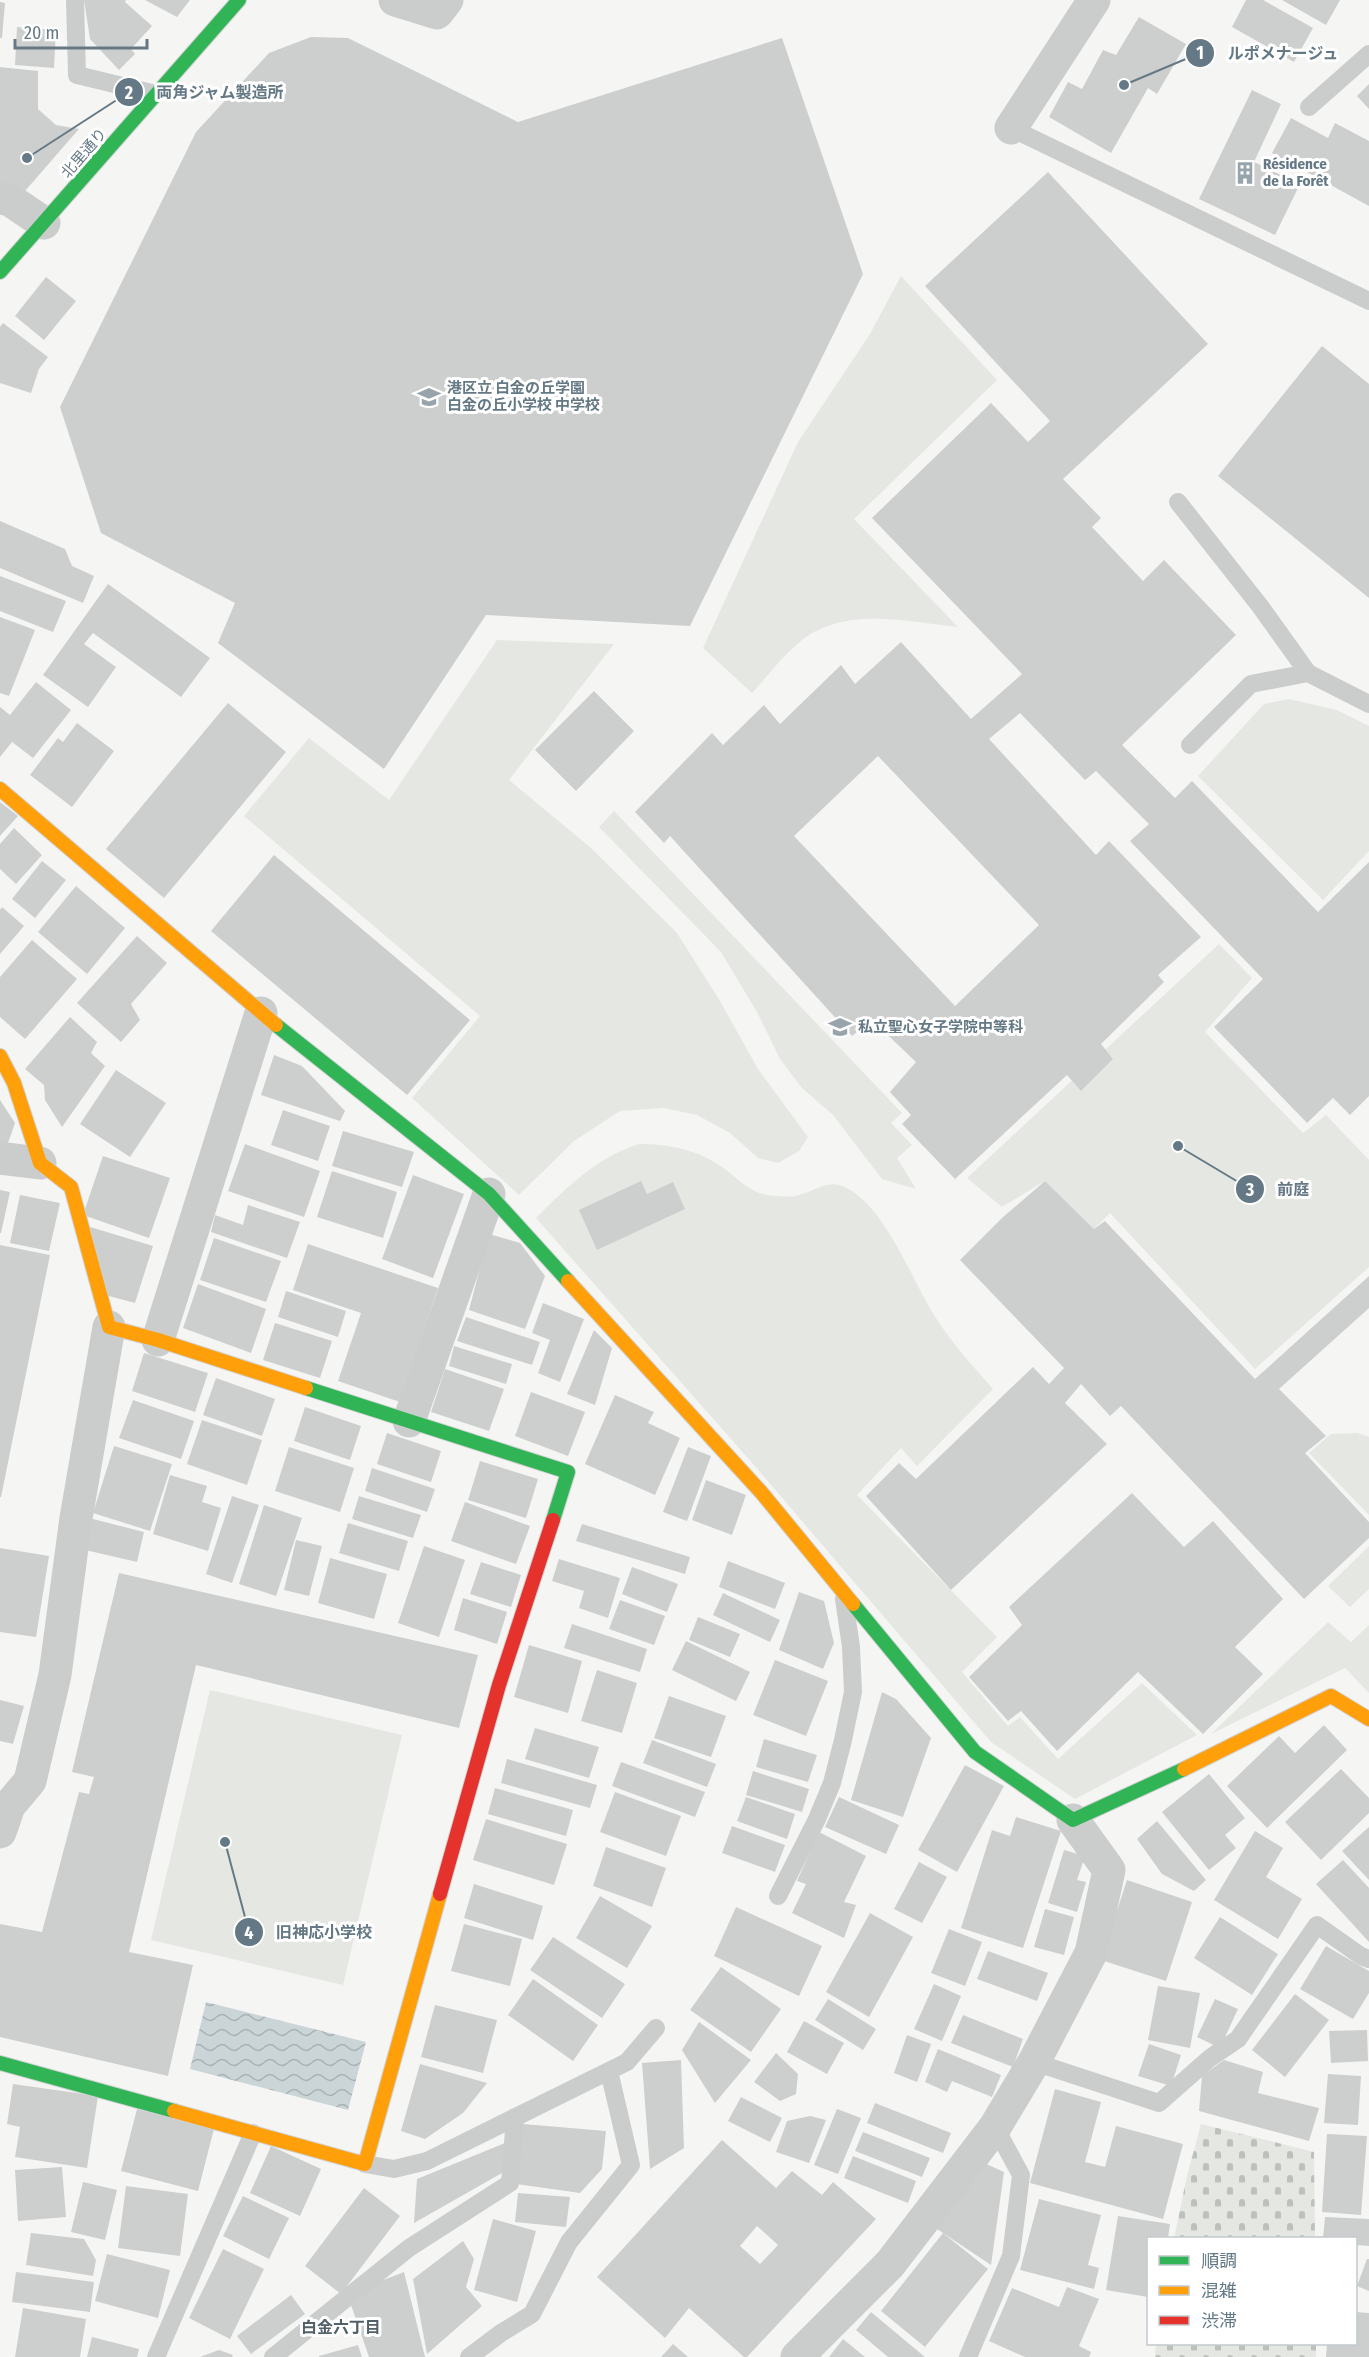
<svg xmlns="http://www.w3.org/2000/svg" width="1369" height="2357" viewBox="0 0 1369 2357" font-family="'Fira Sans Condensed','Noto Sans JP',sans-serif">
<defs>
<pattern id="cemetery-stones" width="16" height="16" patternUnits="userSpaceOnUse" patternTransform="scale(1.5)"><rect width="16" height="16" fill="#e5e8e2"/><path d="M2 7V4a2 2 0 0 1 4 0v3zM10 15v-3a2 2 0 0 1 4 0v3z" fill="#bdc1bd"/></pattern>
<pattern id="water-waves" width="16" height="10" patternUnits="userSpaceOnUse" patternTransform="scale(1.5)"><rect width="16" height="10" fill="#cbd5d7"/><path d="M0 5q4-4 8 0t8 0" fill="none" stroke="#a8b2b4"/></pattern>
</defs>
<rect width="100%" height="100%" fill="#f5f5f4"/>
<path fill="#e5e8e2" d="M901,276L997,380L854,519L958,627C907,622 847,606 802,640C784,654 768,676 752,693L703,648L798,442L870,334Z
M497,640L614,644L509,780L591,848L677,933L720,1001L758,1069L808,1137L799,1151L778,1163L758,1158L730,1133L697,1115L664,1108L620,1111L574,1141L519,1195L412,1098L480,1016L244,816L309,738L389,800Z
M1289,699L1337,710L1369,726V851L1323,900L1198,776L1264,704Z
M614,811L902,1113L891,1123L912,1145L897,1158L916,1189L882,1179L833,1115L802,1088L780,1059L757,1012L721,952L599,827Z
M1219,944L1252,978L1205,1032L1303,1133L1326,1115L1369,1160V1267L1255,1369L1110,1213L1094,1229L1045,1181L1002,1207L967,1178Z
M639,1144C671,1144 699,1150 725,1169C735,1177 750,1191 763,1194C772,1196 790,1198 799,1195C813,1192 827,1180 842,1186C882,1201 910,1275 931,1310C948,1339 971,1364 993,1389L917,1466L901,1448L857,1495L997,1637L962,1672L1008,1726L1020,1717L1058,1759L1142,1683L1197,1735L1075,1799L991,1742L754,1465L536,1218C567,1187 597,1157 639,1144Z
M1357,1433L1369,1437V1515L1309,1453L1331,1434Z
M1369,1546V1589L1350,1607L1328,1586Z
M1328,1622L1351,1642L1369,1625V1693L1345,1668L1211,1734Z
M210,1690L402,1735L343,1985L151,1940Z"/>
<path fill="url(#cemetery-stones)" d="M1201,2124L1314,2152L1315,2238H1174L1187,2176Z
M1156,2344H1316V2357H1155Z"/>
<path fill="url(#water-waves)" d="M206,2002L366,2042L348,2110L190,2069Z"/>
<path fill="#cdcfcf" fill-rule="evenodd" d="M84,0H126L125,2L152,26L131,49L135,54L119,70L90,39Z
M145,0H190L177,17Z
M1246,0H1263L1313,28L1294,62L1232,27Z
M1282,0H1340L1326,25Z
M0,2L5,3L2,38H0Z
M1139,17L1186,44L1157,94L1148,88L1111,153L1049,117L1068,82L1082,89L1103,50L1116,55Z
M17,27L56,30L54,68L15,65Z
M311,37L348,38L518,122L782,38L863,274L690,626L486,615L384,769L218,643L235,603L101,533L60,407L196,132L269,53Z
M0,67L38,71V109L56,125L79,129L25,191L0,187Z
M1369,84V109L1357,96Z
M1252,90L1281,104L1254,162L1300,184L1275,235L1199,199Z
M1291,118L1328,138L1335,123L1369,141V206L1272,153Z
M1048,172L1208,344L1063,479L1101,518L1092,527L1143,581L1164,560L1236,635L1122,745L1175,798L1192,781L1318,912L1369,862V1096L1350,1115L1333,1098L1307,1123L1214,1027L1263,979L1130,841L1149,824L1096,771L1085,780L1020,713L989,739L1096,855L1109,841L1201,937L1158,975L1164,982L1101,1044L1113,1059L1081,1091L1067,1075L955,1179L902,1124L911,1115L890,1092L916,1062L872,1020L852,1036L670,836L664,843L635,812L712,733L723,745L764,705L780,724L841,665L855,684L901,642L971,719L1022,674L872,518L991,403L1028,442L1050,421L925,286ZM878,756L1039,925L955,1006L794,836Z
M46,277L76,301L44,340L15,316Z
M3,323L48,357L39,369L31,393L0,383V327Z
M1322,346L1369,384V598L1218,476Z
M0,521L65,549L72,566L94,576L83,603L0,568Z
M0,576L66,601L53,632L0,611Z
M108,584L210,658L181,697L93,633L84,644L116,667L88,707L43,675Z
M0,617L35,630L9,696L0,693Z
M36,682L71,710L33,758L12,742L0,757V707L10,715Z
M594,691L634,731L576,791L535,750Z
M228,703L286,752L164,898L106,849Z
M77,723L114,751L72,807L30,775L58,738L63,742Z
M0,802L18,816L0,836Z
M14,828L42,855L16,884L0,869V844Z
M274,855L470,1020L407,1095L211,931Z
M42,861L66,880L35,918L12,899Z
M76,886L125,928L87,974L38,932Z
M2,907L24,926L0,954V910Z
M137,936L167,963L131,1004L140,1020L121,1042L77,1003Z
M32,940L77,979L25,1039L0,1017V977Z
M70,1017L97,1042L91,1053L105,1066L62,1127L45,1100L44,1085L25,1069Z
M274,1055L302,1066L345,1111L340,1121L261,1095Z
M116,1070L166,1103L130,1157L80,1124Z
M0,1100L15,1123L7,1146L0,1143Z
M283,1110L330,1126L318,1161L271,1145Z
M343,1131L414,1152L402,1187L332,1166Z
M245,1144L320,1171L304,1217L228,1191Z
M103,1156L170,1178L149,1238L83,1215Z
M332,1171L397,1192L383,1238L317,1217Z
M413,1175L464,1194L433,1278L382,1259Z
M641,1181L647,1194L673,1182L685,1209L597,1250L579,1210Z
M1045,1181L1094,1229L1105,1221L1255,1379L1369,1276V1308L1279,1389L1326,1436L1305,1453L1369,1522V1538L1304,1599L1121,1406L1110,1416L1081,1384L1065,1403L1107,1444L951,1590L866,1496L899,1463L916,1479L1033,1367L1049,1384L1064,1368L960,1260L1002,1218Z
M0,1190L10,1192L1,1233H0Z
M20,1195L60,1203L49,1251L10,1243Z
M248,1205L300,1222L287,1258L211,1232L215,1215L243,1225Z
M87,1226L153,1246L135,1303L105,1295Z
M489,1234L520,1243L545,1276L525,1329L469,1310Z
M214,1238L281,1261L266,1302L200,1280Z
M308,1244L438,1288L400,1402L338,1381L361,1313L293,1290Z
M0,1245L50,1255L1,1497H0Z
M198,1284L266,1309L251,1353L183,1328Z
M286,1291L346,1311L338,1337L278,1317Z
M543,1303L584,1319L560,1382L538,1373L550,1340L532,1333Z
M466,1317L540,1342L532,1365L457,1341Z
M275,1323L332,1341L320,1378L263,1360Z
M594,1330L612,1348L595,1405L567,1394Z
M454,1346L512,1364L506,1384L449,1366Z
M144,1353L208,1373L195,1412L132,1391Z
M445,1369L504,1389L489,1431L431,1412Z
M216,1378L275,1399L262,1436L203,1415Z
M531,1392L585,1412L568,1456L515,1436Z
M615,1395L654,1412L648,1423L680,1438L655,1495L585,1464Z
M133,1400L194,1421L181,1459L119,1438Z
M305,1407L361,1426L350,1460L294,1441Z
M202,1420L262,1440L247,1485L187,1464Z
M387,1433L441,1451L431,1482L377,1464Z
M114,1446L172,1464L150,1531L93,1513Z
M289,1447L354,1468L340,1512L275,1491Z
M688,1447L711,1456L687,1521L663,1512Z
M480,1461L538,1479L526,1518L468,1500Z
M372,1468L435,1489L427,1512L365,1491Z
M170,1475L207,1486L202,1502L221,1508L208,1551L153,1534Z
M706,1480L746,1495L732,1535L692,1520Z
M1132,1493L1184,1547L1213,1521L1283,1599L1235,1647L1263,1674L1203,1734L1138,1672L1057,1751L1021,1711L1008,1721L969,1677L1022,1625L1009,1607Z
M232,1496L259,1505L232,1583L206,1574Z
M359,1496L421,1515L413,1538L352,1519Z
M465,1502L530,1526L516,1564L451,1541Z
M264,1505L302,1518L276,1596L239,1584Z
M89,1518L144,1532L137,1562L81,1549Z
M348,1523L408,1541L399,1571L339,1553Z
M582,1524L690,1557L685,1574L576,1541Z
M296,1540L322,1546L309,1596L284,1590Z
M424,1546L465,1560L439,1637L398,1623Z
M0,1548L49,1556L36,1637L0,1632Z
M330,1558L387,1574L374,1619L318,1603Z
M559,1559L620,1578L608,1618L579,1608L584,1591L552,1581Z
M728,1561L785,1583L775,1609L719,1587Z
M481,1562L521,1575L511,1607L470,1594Z
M632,1567L678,1584L667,1612L622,1594Z
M119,1573L478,1655L459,1728L196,1665L129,1952L193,1965L168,2076L0,2037V1924L42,1932L79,1792L89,1794L94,1777L72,1772Z
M799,1592L824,1601L834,1643L823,1669L779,1650Z
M723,1593L780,1620L770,1642L713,1615Z
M463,1598L507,1612L497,1644L454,1630Z
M620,1600L665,1616L654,1645L609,1629Z
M698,1617L740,1634L730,1657L689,1640Z
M572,1624L647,1649L640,1672L564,1648Z
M686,1641L750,1672L736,1701L672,1670Z
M529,1645L582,1661L568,1713L514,1697Z
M775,1660L828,1681L806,1736L753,1715Z
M597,1670L637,1683L622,1733L581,1721Z
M882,1692L896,1699L931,1738L903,1817L851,1800Z
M669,1696L726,1716L711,1757L654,1738Z
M0,1700L24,1706L13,1744L0,1741Z
M1324,1725L1347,1750L1267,1828L1227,1786L1279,1736L1295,1753Z
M535,1728L599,1747L589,1778L525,1759Z
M764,1739L817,1755L808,1782L756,1767Z
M652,1740L716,1764L707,1787L643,1763Z
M507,1759L597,1785L590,1808L501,1783Z
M621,1762L705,1792L695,1817L612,1786Z
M965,1765L1004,1786L957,1872L918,1850Z
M1341,1769L1369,1798V1813L1321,1860L1285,1822Z
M753,1771L809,1789L802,1812L746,1795Z
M1209,1774L1245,1818L1225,1835L1236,1848L1209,1870L1162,1812Z
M495,1788L573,1810L566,1836L488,1814Z
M615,1792L681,1816L666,1856L600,1832Z
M746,1797L795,1814L787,1839L737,1821Z
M839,1797L899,1825L886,1854L825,1827Z
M1016,1817L1061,1831L1023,1948L961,1928L992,1830L1010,1836Z
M486,1819L567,1844L554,1885L473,1860Z
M1157,1821L1206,1880L1194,1891L1162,1874L1137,1839Z
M732,1826L785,1845L775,1872L722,1853Z
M1369,1827V1880L1342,1851Z
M1255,1831L1283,1848L1266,1877L1302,1899L1278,1939L1214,1900Z
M819,1832L866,1856L844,1902L856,1905L844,1938L792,1913L806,1884L797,1881Z
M606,1847L666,1868L652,1907L593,1886Z
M1064,1850L1085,1856L1077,1880L1086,1882L1077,1912L1048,1903Z
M1343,1860L1369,1888V1942L1316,1884Z
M919,1862L947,1877L922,1923L894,1909Z
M1127,1880L1192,1902L1166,1981L1101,1960Z
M474,1884L543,1906L533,1940L464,1918Z
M600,1896L652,1926L627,1968L576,1938Z
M736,1907L822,1946L799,1996L714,1956Z
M1045,1909L1074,1917L1064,1955L1034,1947Z
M870,1913L913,1937L869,2017L826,1992Z
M1220,1917L1278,1954L1252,1995L1194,1958Z
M464,1924L522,1939L510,1986L451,1971Z
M949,1929L982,1942L965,1986L931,1973Z
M553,1937L625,1984L602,2018L530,1970Z
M1326,1946L1369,1971V1993L1353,2019L1300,1989Z
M988,1951L1048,1973L1037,2001L977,1979Z
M721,1967L781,2009L751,2052L690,2010Z
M533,1979L598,2025L573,2061L508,2015Z
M934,1984L961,1996L942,2041L914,2029Z
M1158,1986L1200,1993L1190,2048L1148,2040Z
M1295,1994L1329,2020L1285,2077L1252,2050Z
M828,1999L876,2029L863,2050L815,2020Z
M1215,1999L1238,2009L1220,2048L1197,2037Z
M435,2005L497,2020L483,2073L421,2057Z
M963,2015L1023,2039L1013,2067L951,2043Z
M804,2021L844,2043L827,2074L787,2052Z
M699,2022L751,2060L715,2103L682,2050Z
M1367,2030L1368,2061L1331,2063L1329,2031Z
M907,2035L931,2044L917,2082L894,2073Z
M1149,2044L1181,2055L1171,2086L1138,2076Z
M938,2049L1001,2075L992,2097L952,2081L947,2092L925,2082Z
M776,2053L798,2074L796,2094L780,2101L754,2082Z
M681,2060L684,2148L650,2169L642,2063Z
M1224,2060L1263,2072L1258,2093L1319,2108L1309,2141L1199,2111L1202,2076Z
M420,2064L487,2083L463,2113L425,2139L401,2131Z
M1328,2074L1361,2076L1358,2125L1324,2123Z
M13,2084L98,2096L87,2168L15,2157L20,2127L7,2124Z
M1055,2089L1101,2102L1085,2162L1105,2167L1116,2126L1183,2144L1163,2219L1030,2183Z
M741,2097L782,2118L770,2142L728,2121Z
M875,2103L951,2133L943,2153L867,2123Z
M137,2109L214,2129L198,2191L121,2171Z
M837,2109L861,2118L838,2174L814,2165Z
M810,2116L826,2120L809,2163L776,2152L787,2121Z
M523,2124L606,2131L602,2169L580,2193L516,2184Z
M863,2132L930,2158L922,2177L855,2151Z
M1327,2134L1367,2136L1361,2215L1322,2212Z
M722,2140L776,2188L792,2171L822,2195L833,2182L876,2219L747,2357H744L689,2308L665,2338L597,2277ZM757,2226L778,2245L760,2264L740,2246Z
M505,2143L502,2173L414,2223L417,2179Z
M271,2146L321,2169L300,2216L250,2193Z
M853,2156L916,2181L908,2203L844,2178Z
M984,2163L1004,2172L991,2265L937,2229Z
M62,2167L66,2217L18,2221L15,2170Z
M83,2182L117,2190L105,2240L71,2232Z
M126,2186L188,2194L180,2256L118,2248Z
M364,2188L400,2216L341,2294L305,2266Z
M518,2193L570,2197L566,2227L515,2222Z
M243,2196L289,2218L269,2259L223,2236Z
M1039,2199L1101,2215L1088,2265L1099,2268L1094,2289L1020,2270Z
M1118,2216L1170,2224L1168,2238H1148V2297L1106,2290Z
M1325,2217L1369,2219V2246L1356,2245V2238H1323Z
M493,2219L536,2231L517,2302L474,2290Z
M31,2233L84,2239L96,2260L93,2276L26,2265Z
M943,2233L988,2269L925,2347L881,2311Z
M463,2241L474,2259L466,2287L482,2306L427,2354L413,2279Z
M223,2249L264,2269L230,2339L189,2318Z
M107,2254L170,2270L158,2318L95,2301Z
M1367,2259H1369V2291L1357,2286Z
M16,2272L94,2282L90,2312L12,2302Z
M404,2272L425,2357H369L351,2305L378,2282Z
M1067,2287L1099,2299L1079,2346L1091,2352L1089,2357H1025L989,2341L1012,2288L1059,2307Z
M291,2295L305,2314L251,2354L237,2336Z
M23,2308L86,2319L80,2357H15Z
M871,2312L925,2357H888L856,2330Z
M1356,2312L1369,2313V2357H1326L1327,2344H1356Z
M92,2337L139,2349L137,2357H87Z
M843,2339L865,2357H829Z
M673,2344L688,2357H661Z
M358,2345L362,2357H319V2356Z
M219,2350L233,2355L232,2357H200Z"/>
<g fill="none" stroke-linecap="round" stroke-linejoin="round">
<g stroke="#d1d2d3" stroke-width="16">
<path id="fast" d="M0,272L239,0
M276,1025L489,1194L568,1281
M306,1388L568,1472L553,1520
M853,1604L975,1752L1073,1820L1184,1769
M0,2063L174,2111"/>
</g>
<g stroke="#d1d2d3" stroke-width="16">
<path id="slow" d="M0,789L276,1025
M0,1056L14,1083L40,1163L71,1187L109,1327L158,1340L306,1388
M568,1281L761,1492L853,1604
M1184,1769L1331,1696L1369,1719
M174,2111L365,2164L440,1894"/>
</g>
<g stroke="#d1d2d3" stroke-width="16">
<path id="jam" d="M440,1894L499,1685L553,1520"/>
</g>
<path stroke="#cbcdcd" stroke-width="18" d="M75,0L77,75L156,94
M1309,107L1369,54
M1011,128L1369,301
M1178,502L1260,606L1308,673L1369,704
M1190,745L1251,684L1308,673
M778,1896L817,1819L832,1783L843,1740L853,1692L851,1647L844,1599
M1034,2062L1159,2103L1210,2058L1238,2039L1317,1925L1361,1956L1369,1959
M365,2164L394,2169L427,2161L627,2062L656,2028
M156,2357L253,2133
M273,2357L409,2248L510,2183L515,2117
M469,2357L501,2333L532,2314L569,2242L631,2165L609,2071
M968,2357L1011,2256L1021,2175L995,2127"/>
<path stroke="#cbcdcd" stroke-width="33" d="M395,0L437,13L447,0
M1011,128L1094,0
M0,198L10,200L44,223
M0,1158L40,1163
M158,1340L261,1013
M409,1421L489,1194
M0,1832L9,1806L30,1781L55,1675L76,1518L109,1327
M797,2357L890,2264L995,2127L1034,2062L1091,1953L1109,1870L1073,1820"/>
<use href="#fast" stroke="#30b455" stroke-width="14"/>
<use href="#slow" stroke="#ff9f0a" stroke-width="14"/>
<use href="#jam" stroke="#e5322d" stroke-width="14"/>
</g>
<defs>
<g id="building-bare" transform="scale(1.8)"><path d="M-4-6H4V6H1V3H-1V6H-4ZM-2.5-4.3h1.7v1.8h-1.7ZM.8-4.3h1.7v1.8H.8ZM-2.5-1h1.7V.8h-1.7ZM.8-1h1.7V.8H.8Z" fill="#97a4ac" stroke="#fff" stroke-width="2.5" paint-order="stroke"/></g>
<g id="school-bare" transform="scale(1.8)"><path d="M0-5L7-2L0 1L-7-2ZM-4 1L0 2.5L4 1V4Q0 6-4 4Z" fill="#97a4ac" stroke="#fff" stroke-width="2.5" paint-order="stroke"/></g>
</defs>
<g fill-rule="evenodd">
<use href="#building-bare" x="1245" y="173"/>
<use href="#school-bare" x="429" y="397"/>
<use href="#school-bare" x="840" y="1027"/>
</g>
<g text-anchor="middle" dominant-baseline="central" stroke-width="6" stroke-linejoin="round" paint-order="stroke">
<g font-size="15" fill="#647985" stroke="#fff">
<text transform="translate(84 153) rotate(-49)">北里通り</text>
</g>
<g font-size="15" font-weight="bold" fill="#647985" stroke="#fff" text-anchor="start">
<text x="1263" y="164">Résidence<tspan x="1263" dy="17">de la Forêt</tspan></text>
<text x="447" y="388">港区立 白金の丘学園<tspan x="447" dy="17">白金の丘小学校 中学校</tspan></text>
<text x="858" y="1027">私立聖心女子学院中等科</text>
</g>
<g font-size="16" font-weight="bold" fill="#52616a" stroke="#fff">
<text x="341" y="2327">白金六丁目</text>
</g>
</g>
<path fill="none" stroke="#647985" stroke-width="2" d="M1124 85L1200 53M27 158L129 92M1178 1146L1250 1189M225 1842L249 1932"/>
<g fill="#647985" stroke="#fff" stroke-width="2">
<circle cx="1124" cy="85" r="6"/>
<circle cx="27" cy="158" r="6"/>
<circle cx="1178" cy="1146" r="6"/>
<circle cx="225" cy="1842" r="6"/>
<circle cx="1200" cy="53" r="15"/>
<circle cx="129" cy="92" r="15"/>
<circle cx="1250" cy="1189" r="15"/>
<circle cx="249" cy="1932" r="15"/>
</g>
<g font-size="18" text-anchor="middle" font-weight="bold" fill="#fff">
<text x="1200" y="59">1</text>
<text x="129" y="99">2</text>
<text x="1250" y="1196">3</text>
<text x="249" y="1939">4</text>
</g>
<g font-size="16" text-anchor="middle" font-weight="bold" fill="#647985" stroke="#fff" stroke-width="6" stroke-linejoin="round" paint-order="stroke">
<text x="1283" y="59">ルポメナージュ</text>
<text x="220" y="98">両角ジャム製造所</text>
<text x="1293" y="1195">前庭</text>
<text x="324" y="1938">旧神応小学校</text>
</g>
<rect x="1147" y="2237" width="210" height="108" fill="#ffffff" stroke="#c1c9ce" stroke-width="1.5"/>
<rect x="1159" y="2256" width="30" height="9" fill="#30b455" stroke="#c1c9ce" stroke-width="1.5"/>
<text x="1201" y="2267" font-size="18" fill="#647985">順調</text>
<rect x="1159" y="2286" width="30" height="9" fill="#ff9f0a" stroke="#c1c9ce" stroke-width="1.5"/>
<text x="1201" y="2297" font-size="18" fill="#647985">混雑</text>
<rect x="1159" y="2316" width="30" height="9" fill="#e5322d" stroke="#c1c9ce" stroke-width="1.5"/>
<text x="1201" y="2327" font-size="18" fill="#647985">渋滞</text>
<path d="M15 39v9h132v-9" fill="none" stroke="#647985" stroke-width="3"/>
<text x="24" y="39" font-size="18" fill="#647985" stroke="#ffffff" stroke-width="4.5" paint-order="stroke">20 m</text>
</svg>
